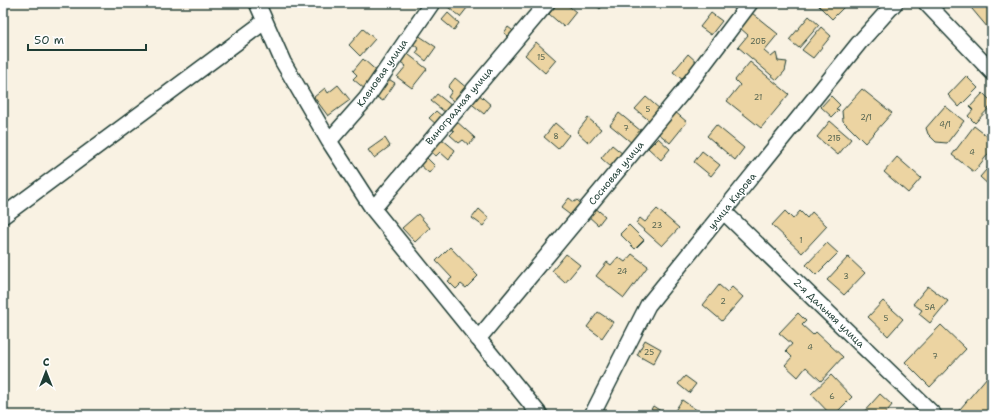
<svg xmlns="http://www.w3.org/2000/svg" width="995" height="418" viewBox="0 0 995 418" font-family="'Shantell Sans',sans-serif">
<rect width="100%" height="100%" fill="#f9f2e3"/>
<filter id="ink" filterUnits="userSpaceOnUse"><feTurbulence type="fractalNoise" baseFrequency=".025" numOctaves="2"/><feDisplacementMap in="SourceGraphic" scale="8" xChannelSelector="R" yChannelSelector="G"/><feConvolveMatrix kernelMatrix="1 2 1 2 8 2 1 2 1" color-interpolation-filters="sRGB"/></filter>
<g filter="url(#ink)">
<path fill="#ecd4a2" stroke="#1f3d34" d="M443,3H471L460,17Z
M558,3H565L576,12L564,27L549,14Z
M593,3H606L600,9Z
M816,3H848L832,19Z
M967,3H992V25L988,28Z
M448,13L459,23L454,30L442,20Z
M711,13L722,21L711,35L700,27Z
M752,13L778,34L764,51L771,57L776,53L778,61L787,62L785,71L777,80L738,47L748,35L740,28Z
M809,16L819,25L799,48L789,40Z
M508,27L516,33L511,38L504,33Z
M821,27L831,36L813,58L802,50Z
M363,29L375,39L360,56L349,45Z
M418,35L436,47L426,61L416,53L419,49L412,43Z
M536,42L556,60L545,73L525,55Z
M404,51L427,69L412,88L397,77L406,66L398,60Z
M688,54L699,64L684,81L673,72Z
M363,59L380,74L366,90L353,79L357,75L353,71Z
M750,62L789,94L761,128L727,101L740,85L735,80Z
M966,76L978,88L959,107L948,95Z
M387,78L395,83L383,101L375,96Z
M455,78L468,89L456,103L448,97L452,91L448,87Z
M338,85L350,100L328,116L314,97L325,88L328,93Z
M862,89L892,113L865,143L843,121L842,111Z
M476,92L491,105L484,114L468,101Z
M983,93L992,102V105L975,123L968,116L973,110L970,107Z
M437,94L452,106L446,113L431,101Z
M831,96L840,105L836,109L839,110L832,117L821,107Z
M646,97L661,110L651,122L635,109Z
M945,106L964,121L947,143L936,142L928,134L926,128Z
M436,111L444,118L437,125L429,118Z
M674,111L687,122L670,143L657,132Z
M619,113L641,131L632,143L610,125Z
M588,118L601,129L589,143L577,132Z
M455,120L475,138L469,145L463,140L459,143L450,135L454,131L449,127Z
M830,121L851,139L838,155L817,137Z
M555,123L569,135L558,149L544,137Z
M716,125L744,148L735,160L707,136Z
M974,126L992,140V149L974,172L952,155Z
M385,138L390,146L374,158L368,150Z
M658,138L670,149L661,160L648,148Z
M442,139L455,150L449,160L440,152L436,156L430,151Z
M612,145L623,154L612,168L601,158Z
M702,151L720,165L711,176L694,162Z
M426,157L435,166L429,173L419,164Z
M897,157L921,178L908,193L884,172Z
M992,163V188L980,177Z
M569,198L574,202L577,200L583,205L573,217L561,208Z
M594,207L605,216L598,225L587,215Z
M479,209L489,218L483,226L472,218Z
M657,209L679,228L662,246L636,223L640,218L645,222Z
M785,211L793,219L800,211L807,218L812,212L827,226L802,253L772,225Z
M418,214L430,228L415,242L402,228Z
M629,225L644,240L635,249L620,234Z
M827,243L838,253L816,275L806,265Z
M450,247L478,276L466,288L461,284L456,289L448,281L452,278L436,261Z
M566,254L580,265L565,283L552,271Z
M632,254L648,266L624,298L596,276L607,262L611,265L618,257L625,262Z
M848,257L865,273L844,295L827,280Z
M719,285L727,292L732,287L743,297L722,321L703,305Z
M928,286L948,301L930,323L919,314L922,310L913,304Z
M883,301L903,319L888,336L868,317Z
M598,312L613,322L602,338L587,327Z
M798,313L806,321L802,325L813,335L816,332L843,357L821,381L806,367L798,377L785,365L792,357L786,351L792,344L779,333Z
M941,325L966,349L930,387L905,362Z
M645,340L661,349L653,364L637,355Z
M831,375L852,397L834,415H831L811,394Z
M685,376L696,384L689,393L678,384Z
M987,377L992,381V385L987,391L992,395V415H955Z
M880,394L892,405L884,415H861Z
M682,400L701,413L700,415H672Z
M653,406L667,415H648Z"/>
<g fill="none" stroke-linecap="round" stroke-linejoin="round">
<g stroke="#1f3d34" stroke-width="18">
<path id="street" d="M257,3L283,62L329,141L373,209L540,415
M926,3L992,72
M329,141L366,99L432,3
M373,209L547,3
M723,211L934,415
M3,216L264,22
M478,339L682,93L750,3
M592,415L648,305L859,43L895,3"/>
</g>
<use href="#street" stroke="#fff" stroke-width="15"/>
</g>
</g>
<g text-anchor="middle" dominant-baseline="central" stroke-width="3" stroke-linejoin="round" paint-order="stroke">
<g font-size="8" fill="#526350">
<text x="758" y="41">20Б</text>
<text x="541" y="57">15</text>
<text x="758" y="97">21</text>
<text x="648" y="109">5</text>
<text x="866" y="117">2/1</text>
<text x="945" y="124">4/1</text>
<text x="626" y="128">7</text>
<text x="556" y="136">8</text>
<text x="834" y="138">21Б</text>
<text x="972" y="152">4</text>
<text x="657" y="225">23</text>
<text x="801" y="240">1</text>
<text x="622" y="271">24</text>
<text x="846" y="276">3</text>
<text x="723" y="301">2</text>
<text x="930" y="307">5А</text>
<text x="886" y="318">5</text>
<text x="810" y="347">4</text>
<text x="649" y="352">25</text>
<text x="935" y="356">7</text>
<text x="832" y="396">6</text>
</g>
<g font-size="10" fill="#1f3d34" stroke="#fff">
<text transform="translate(382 73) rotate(-55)">Кленовая улица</text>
<text transform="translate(459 106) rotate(-50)">Виноградная улица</text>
<text transform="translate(616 173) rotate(-50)">Сосновая улица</text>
<text transform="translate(732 201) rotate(-51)">улица Кирова</text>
<text transform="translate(829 313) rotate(44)">2-я Дальняя улица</text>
</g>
</g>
<rect width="995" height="418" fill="none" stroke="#fff" stroke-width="16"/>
<rect x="8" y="8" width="979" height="402" fill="none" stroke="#1f3d34" stroke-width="1.5" filter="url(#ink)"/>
<g transform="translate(46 372)" stroke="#ffffff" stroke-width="3" paint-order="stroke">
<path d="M0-3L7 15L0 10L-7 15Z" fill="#1f3d34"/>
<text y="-6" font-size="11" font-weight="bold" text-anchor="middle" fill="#1f3d34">С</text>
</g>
<path d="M28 44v6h118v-6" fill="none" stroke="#1f3d34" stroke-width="2"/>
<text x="34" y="44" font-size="12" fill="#1f3d34" stroke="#ffffff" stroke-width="3" paint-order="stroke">50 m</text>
</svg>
